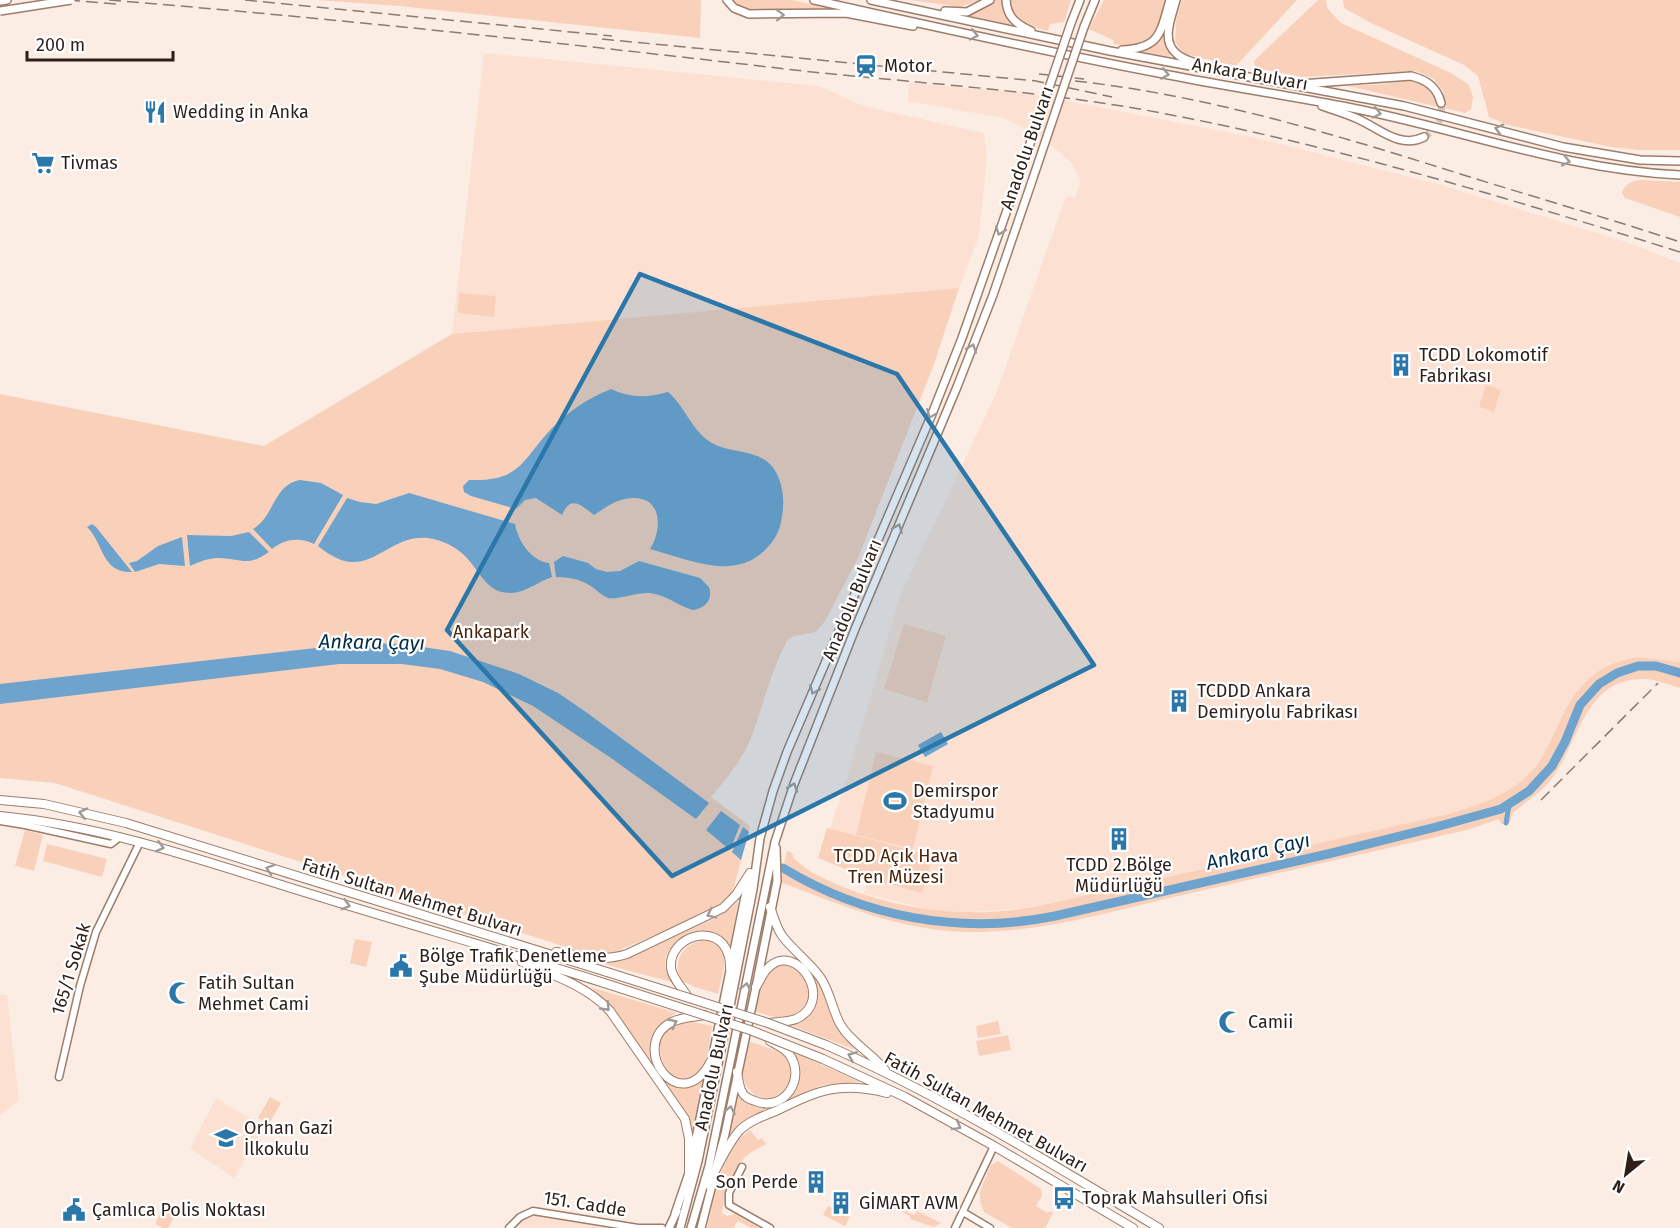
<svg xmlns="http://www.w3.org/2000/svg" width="1680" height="1228" viewBox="0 0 1680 1228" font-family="'Fira Sans',sans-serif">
<rect width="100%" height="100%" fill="#fbece4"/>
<path fill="#fce1d2" d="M484,53L819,86L863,106L984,133L987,158L979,236L959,288L452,334Z
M909,83L1026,93L1257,138L1441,185L1629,243L1680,263V662L1640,657L1563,713L1545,753L1526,777L1508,792L1491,801L1448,814L1034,907L974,912L946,911L924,908L864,893L870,875L821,856L847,778L900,596L996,394L1066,196L1075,198L1081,181L1071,162L1041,137L1004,118L908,101Z
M0,995H7L19,1100L0,1116Z
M216,1098L264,1127L234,1178L190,1148Z
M528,1212L640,1228H515L520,1217Z"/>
<path fill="#f9d1ba" d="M317,0H701L700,38L399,6Z
M730,0H792L829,8C801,10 751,22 730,0Z
M911,0H980L960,7Z
M995,0H1003L1004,13L1011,25L966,16L981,10Z
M1010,0H1071L1064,22L1050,24L1048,31C1030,27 1009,22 1010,0Z
M1104,0H1165C1158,33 1153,52 1114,44L1113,40L1089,29Z
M1182,0H1297L1236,66L1184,54L1175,42L1176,20Z
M1318,0H1326L1327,8L1341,23L1451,73L1469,85L1473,97L1471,109L1465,113L1348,86L1385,84L1408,80L1419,81L1444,103L1443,91L1434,79L1416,71L1302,77L1255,68L1254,61Z
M1343,0H1680V150H1638L1611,147L1508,125L1489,117L1478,76L1464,65L1371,23L1344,8Z
M1164,30L1165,43L1171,57L1143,52L1154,45Z
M1641,180L1680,182V217L1625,198L1622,193C1624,184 1632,181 1641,180Z
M959,288L934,364L858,558L825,621L816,632L794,636L788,639C771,670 764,703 752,735C744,758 727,778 711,797L750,826L732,895L707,913L610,954L578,951L55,783L0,778V394L264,446L452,334Z
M459,293L496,296L494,317L458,313Z
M1486,385L1501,390L1494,412L1479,407Z
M904,624L946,636L927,702L884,689Z
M1640,657L1680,662V688C1669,685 1656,679 1644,679C1586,678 1580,739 1553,777C1542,793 1525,801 1512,814L1510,823L1501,824L1499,819L1467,830C1372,852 1277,873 1183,895C1115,910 1038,934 968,932C901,931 841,905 780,882L787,851L792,853L794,859C802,865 811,873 821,877C867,900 922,912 973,912C993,913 1014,910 1034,907L1448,814C1481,804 1512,795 1535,767C1545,755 1550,741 1557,727C1575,687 1595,663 1640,657Z
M876,752L933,766L913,849L856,835Z
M827,828L933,856L922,893L867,878L818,858Z
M25,830L43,835L34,871L15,866Z
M47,844L107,859L102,877L43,861Z
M738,901L730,947C723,939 717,933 706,931C689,927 665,946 665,964C665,970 669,976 672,982L604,964L625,960L715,918L731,908Z
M355,939L372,942L366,967L350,963Z
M709,940C734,953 722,971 718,994L695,987L680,980C672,957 686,941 709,940Z
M784,965C790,967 796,968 801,973C815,985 810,1010 792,1016C781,1021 765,1014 754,1011C760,994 762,967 784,965Z
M814,974C830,1001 832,1026 856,1050L793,1026L814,1006L817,992Z
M590,987L677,1013C643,1030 655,1050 665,1078L699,1081L707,1076L693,1145L688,1120L664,1080L606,1000Z
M688,1021L712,1026C710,1038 709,1056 703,1067C676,1111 629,1028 688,1021Z
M998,1021L1001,1034L978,1038L976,1026Z
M1008,1035L1011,1050L979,1056L976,1041Z
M748,1041C759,1045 778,1049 786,1058C806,1080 769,1114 750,1090C747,1087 744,1082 743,1078C741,1067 746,1052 748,1041Z
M793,1052L860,1082L823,1085L801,1094L770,1111L744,1122L730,1136H726L736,1087C754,1111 763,1110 788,1096L798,1066Z
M270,1097L281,1103L269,1124L258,1118Z
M750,1130L758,1140L762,1138L766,1144C760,1148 752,1151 746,1156C733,1168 724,1196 722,1213L727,1216L735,1214L760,1228H751L738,1221L733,1228H707C716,1195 719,1151 750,1130Z
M998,1161L1041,1189L1042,1196L1036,1206L1048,1213L1050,1211L1053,1213L1045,1228H1012L984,1212L980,1201V1191L991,1165Z
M891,1201L894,1202L893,1205L914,1215L917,1211L941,1223L934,1227L910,1219V1216L892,1207L891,1209L888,1207Z
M164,1206L176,1213L168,1228H163L155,1224Z
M828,1206L850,1217L845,1226L823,1215Z"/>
<path fill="#6da3cc" d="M611,389C630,398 648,398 668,392C687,408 692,434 716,445C735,454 760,449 774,469C784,484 785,504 781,522C779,532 774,541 766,549C735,582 687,559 650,549C662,531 663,497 633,498C618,498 606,507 594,515C583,507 571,493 562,515L536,498L525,500L516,509L471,496L464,492L463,486L469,480C522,482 522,459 553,427C570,410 589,398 611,389Z
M300,480L321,483L343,495L314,544C299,537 285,539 272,549L253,529C275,516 273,485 300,480Z
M409,493L515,524C518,541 531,561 549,563L552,577C540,581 530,589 518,592C488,598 481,572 465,556C455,546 442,540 428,538C382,534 369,588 318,546L347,498L360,502L376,504Z
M92,524L96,527L132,572C101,573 104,543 87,527Z
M249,532L269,552C247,568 240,558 218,558C208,558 199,562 190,566L187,535L231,536Z
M182,537L185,566L159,564L135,572L129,563L137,561L158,546Z
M563,556L588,563L596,569L607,572L620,571L639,561L700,578L709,587C713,599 706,608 693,610C678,606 667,595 650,593C637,592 617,600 608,598C603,596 600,593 596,590C584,580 572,577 556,577L554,562Z
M360,643L402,644L450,651L519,674L558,693L586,712L709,803L696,819L611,758L533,706L483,682L440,669L402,664H339L0,704V684Z
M941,732L948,744L925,757L918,745Z
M721,811L740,825L730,850L706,830Z
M743,827L749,832L741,860L732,852Z"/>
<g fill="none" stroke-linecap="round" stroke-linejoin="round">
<path stroke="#6da3cc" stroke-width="5" d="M1506,823L1509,805"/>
<path stroke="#6da3cc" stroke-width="9" d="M783,868C865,918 962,935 1055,916L1332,853L1436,827L1501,809L1529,791L1552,766L1565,742L1580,705L1599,684L1617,673L1638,666H1656L1680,673"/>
<path stroke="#d2c3bb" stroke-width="7" stroke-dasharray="7 3.5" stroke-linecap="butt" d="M1424,137C1438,129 1443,118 1441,103"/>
<g stroke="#9e7d6a" stroke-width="9">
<path id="secondary" d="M0,821L25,825L111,844L120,837
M59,1077L80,986L96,932L140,842
M742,1167L729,1193V1205L770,1228
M963,1212L990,1228
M509,1228L520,1217L533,1211L638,1228H662
M955,1228L994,1146"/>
</g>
<g stroke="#9e7d6a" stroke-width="10">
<path id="primary" d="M727,0L734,8L749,14L846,13L913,26
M814,0C932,26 1050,53 1169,75C1230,87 1291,96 1352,108C1462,130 1568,170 1680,175
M871,0L1110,51L1404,106L1563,147L1640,160L1680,161
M1006,0C1007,17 1016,24 1031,31
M1176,0C1172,16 1160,41 1177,54C1182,59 1191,61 1198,64
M0,1L7,0
M945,11L967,12L990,0
M1071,23L1080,0
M1084,27L1095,0
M1122,50C1161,48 1160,33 1170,0
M1301,84L1411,76C1427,80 1437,87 1441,103
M1322,106C1334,110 1347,114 1358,119C1380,129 1400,149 1424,137
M708,1185L715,1171L725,1134L756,987L777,881L776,848
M675,1214L689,1173L749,877
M669,1228L677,1211
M680,1228L698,1161L731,1001L753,889L760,838L773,791L787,752L932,414L962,338L1019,176
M691,1228L709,1166L775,842L794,784L855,629L957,387L993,295L1032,181
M701,1228L713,1181"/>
</g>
<g stroke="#9e7d6a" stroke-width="10">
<path id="highway" d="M0,800L44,804L126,823L607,972
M0,816C115,827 220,867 330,900C421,928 513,954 604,983
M770,907C774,917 776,928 783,937C794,951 809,962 820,977C830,991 832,1009 840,1024C851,1043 872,1053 885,1070
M556,952C581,956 603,962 627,954L723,908L736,895L750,873
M522,962C553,975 587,986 610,1011L685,1119L689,1139V1173
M756,987C760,981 763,972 769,967C797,941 836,1001 796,1019C788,1022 777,1022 769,1023
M688,997C683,989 672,978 671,968C668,936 718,921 728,954C730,958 730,963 730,968
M704,1015C694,1017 682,1017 672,1022C627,1045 680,1121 711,1061
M826,1045C943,1096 1050,1163 1159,1228
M823,1059L905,1097L994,1146L1133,1228
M737,1072C738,1078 739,1085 741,1090C744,1097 749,1099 755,1101C784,1113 807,1078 789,1054C784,1048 777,1045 770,1041
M715,1171C722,1157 729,1143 739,1131C749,1121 763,1116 776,1111C819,1090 839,1081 887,1093"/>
</g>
<use href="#secondary" stroke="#fff" stroke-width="6"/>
<use href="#primary" stroke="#fff" stroke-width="7"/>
<use href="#highway" stroke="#fff" stroke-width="8"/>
<path stroke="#897a73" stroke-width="1.5" stroke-dasharray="12 6" stroke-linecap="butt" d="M68,0L116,4
M109,0C341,19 572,44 803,71C917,83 1032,90 1145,110C1327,143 1504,197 1680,252
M245,0L612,36
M602,39L1036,81L1112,97
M1039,74L1084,79
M1075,81C1205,95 1330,133 1454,172C1530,196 1605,217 1680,242
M1541,800L1658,683"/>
<g stroke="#9e7d6a" stroke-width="10" stroke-linecap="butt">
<path id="primary-bridge" d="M0,11L71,0
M1019,176L1071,23
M1032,181L1084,27"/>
</g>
<g stroke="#9e7d6a" stroke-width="10" stroke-linecap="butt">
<path id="highway-bridge" d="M607,972L768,1023L826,1045
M604,983L750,1030L823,1059"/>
</g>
<use href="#primary-bridge" stroke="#fff" stroke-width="7"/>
<use href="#highway-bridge" stroke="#fff" stroke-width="8"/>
</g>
<defs><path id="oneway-chevron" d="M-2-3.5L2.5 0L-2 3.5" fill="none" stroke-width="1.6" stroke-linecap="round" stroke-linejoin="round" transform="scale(1.5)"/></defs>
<g stroke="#a09a97">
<use href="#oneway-chevron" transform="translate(780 15) rotate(-2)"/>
<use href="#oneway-chevron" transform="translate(974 35) rotate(12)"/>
<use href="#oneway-chevron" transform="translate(1165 74) rotate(11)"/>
<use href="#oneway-chevron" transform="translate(1377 113) rotate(12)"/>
<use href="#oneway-chevron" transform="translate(1499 129) rotate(-165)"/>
<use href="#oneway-chevron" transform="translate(1566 161) rotate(12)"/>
<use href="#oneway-chevron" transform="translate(1000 231) rotate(110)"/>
<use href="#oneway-chevron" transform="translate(972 348) rotate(-69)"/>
<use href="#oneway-chevron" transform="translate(931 414) rotate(112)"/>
<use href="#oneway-chevron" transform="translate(898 528) rotate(-67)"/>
<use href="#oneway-chevron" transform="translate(814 690) rotate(113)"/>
<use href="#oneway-chevron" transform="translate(793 787) rotate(-71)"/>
<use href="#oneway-chevron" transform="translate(83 813) rotate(-167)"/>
<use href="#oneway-chevron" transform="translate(160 847) rotate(14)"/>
<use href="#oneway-chevron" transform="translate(270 869) rotate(-162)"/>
<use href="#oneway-chevron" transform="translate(346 905) rotate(16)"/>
<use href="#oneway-chevron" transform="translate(711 914) rotate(154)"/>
<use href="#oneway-chevron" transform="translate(746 987) rotate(-78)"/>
<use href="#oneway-chevron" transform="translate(606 1007) rotate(46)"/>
<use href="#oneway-chevron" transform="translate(673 1023) rotate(-27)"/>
<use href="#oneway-chevron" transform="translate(852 1056) rotate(-157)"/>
<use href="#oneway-chevron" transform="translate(730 1110) rotate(-78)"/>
<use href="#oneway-chevron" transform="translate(957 1126) rotate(29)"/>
</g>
<path fill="#2b77aa" fill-opacity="0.2" stroke="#2b77aa" stroke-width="4.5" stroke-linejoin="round" d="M640,274L897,374L1094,665L672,876L447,630Z"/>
<defs>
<g id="station-bare" transform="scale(1.8)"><path d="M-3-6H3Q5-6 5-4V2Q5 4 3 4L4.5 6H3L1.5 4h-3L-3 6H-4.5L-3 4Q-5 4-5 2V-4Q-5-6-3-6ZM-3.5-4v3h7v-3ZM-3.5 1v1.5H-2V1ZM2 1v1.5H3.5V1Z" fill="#2b77aa" stroke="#fff" stroke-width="2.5" paint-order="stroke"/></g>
<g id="restaurant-bare" transform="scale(1.8)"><path d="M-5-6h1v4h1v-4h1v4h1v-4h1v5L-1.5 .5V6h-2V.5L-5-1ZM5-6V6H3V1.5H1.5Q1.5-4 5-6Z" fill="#2b77aa" stroke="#fff" stroke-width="2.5" paint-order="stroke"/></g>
<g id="supermarket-bare" transform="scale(1.8)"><path d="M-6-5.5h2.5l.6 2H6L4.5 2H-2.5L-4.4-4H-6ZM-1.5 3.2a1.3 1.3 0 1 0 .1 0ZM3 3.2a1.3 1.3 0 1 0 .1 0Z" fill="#2b77aa" stroke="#fff" stroke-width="2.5" paint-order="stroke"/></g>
<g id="building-bare" transform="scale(1.8)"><path d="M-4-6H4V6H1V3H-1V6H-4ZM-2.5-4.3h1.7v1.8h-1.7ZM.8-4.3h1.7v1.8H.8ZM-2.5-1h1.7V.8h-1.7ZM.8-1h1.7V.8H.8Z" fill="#2b77aa" stroke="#fff" stroke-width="2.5" paint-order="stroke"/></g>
<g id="stadium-bare" transform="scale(1.8)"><path d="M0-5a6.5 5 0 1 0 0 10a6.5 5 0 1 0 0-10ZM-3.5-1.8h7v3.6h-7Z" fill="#2b77aa" stroke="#fff" stroke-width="2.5" paint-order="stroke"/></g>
<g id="civic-bare" transform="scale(1.8)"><path d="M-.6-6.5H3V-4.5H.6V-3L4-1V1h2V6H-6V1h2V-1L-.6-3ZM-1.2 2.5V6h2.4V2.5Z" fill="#2b77aa" stroke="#fff" stroke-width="2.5" paint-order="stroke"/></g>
<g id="mosque-bare" transform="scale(1.8)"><path d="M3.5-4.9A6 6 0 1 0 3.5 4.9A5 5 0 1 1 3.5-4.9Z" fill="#2b77aa" stroke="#fff" stroke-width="2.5" paint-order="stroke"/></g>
<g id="school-bare" transform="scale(1.8)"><path d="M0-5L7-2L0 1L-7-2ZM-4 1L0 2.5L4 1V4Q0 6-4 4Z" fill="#2b77aa" stroke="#fff" stroke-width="2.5" paint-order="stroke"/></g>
<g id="bus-bare" transform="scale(1.8)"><path d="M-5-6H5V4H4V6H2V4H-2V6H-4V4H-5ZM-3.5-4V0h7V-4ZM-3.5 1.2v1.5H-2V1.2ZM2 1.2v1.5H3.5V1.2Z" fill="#2b77aa" stroke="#fff" stroke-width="2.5" paint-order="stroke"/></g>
</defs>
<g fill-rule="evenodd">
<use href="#station-bare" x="866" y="66"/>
<use href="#restaurant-bare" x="155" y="112"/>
<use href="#supermarket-bare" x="43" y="163"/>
<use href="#building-bare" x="1401" y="365"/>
<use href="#building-bare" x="1179" y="701"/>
<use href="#stadium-bare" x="895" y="801"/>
<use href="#building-bare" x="1119" y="839"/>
<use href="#civic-bare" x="401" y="966"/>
<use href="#mosque-bare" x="180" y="993"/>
<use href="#mosque-bare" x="1230" y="1022"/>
<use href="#school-bare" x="226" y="1138"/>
<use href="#building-bare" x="816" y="1182"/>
<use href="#bus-bare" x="1064" y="1198"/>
<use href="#building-bare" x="841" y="1203"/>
<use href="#civic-bare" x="74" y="1210"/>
</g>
<g text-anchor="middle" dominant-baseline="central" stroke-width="4.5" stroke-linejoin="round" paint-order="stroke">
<g font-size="18" fill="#2d1f18" stroke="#fff" text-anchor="start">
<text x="884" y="66">Motor</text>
<text x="173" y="112">Wedding in Anka</text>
<text x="61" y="163">Tivmas</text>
<text x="1419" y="355">TCDD Lokomotif<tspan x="1419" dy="21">Fabrikası</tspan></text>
<text x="1197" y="691">TCDDD Ankara<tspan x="1197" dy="21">Demiryolu Fabrikası</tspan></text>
<text x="913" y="791">Demirspor<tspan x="913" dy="21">Stadyumu</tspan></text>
<text x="1119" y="865" text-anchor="middle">TCDD 2.Bölge<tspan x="1119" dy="21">Müdürlüğü</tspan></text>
<text x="419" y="956">Bölge Trafik Denetleme<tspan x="419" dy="21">Şube Müdürlüğü</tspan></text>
<text x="198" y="983">Fatih Sultan<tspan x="198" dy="21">Mehmet Cami</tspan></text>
<text x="1248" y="1022">Camii</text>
<text x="244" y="1128">Orhan Gazi<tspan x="244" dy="21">İlkokulu</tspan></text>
<text x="798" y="1182" text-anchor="end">Son Perde</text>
<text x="1082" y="1198">Toprak Mahsulleri Ofisi</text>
<text x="859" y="1203">GİMART AVM</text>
<text x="92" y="1210">Çamlıca Polis Noktası</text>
</g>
<g font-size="18" fill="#2d1f18" stroke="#fff">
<text transform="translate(1250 74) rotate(10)">Ankara Bulvarı</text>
<text transform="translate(1027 148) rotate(-71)">Anadolu Bulvarı</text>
<text transform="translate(852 600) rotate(-68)">Anadolu Bulvarı</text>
<text transform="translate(412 897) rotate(17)">Fatih Sultan Mehmet Bulvarı</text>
<text transform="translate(71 969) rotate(-73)">165/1 Sokak</text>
<text transform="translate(714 1067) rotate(-78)">Anadolu Bulvarı</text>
<text transform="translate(986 1112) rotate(29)">Fatih Sultan Mehmet Bulvarı</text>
<text transform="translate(585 1204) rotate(9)">151. Cadde</text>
</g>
<g font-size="18" fill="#492309" stroke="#fff">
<text x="491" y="632">Ankapark</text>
<text x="896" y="856">TCDD Açık Hava<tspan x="896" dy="21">Tren Müzesi</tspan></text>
</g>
<g font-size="20" font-style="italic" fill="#002d49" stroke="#fff">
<text transform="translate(372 642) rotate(1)">Ankara Çayı</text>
<text transform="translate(1258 851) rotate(-13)">Ankara Çayı</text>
</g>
</g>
<g transform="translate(1626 1174) rotate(210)" stroke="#ffffff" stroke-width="4.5" paint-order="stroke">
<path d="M0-4.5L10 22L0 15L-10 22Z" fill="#2d1f18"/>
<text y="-9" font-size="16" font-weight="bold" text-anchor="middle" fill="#2d1f18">N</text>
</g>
<path d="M27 51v9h146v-9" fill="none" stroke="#2d1f18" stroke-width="3"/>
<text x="36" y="51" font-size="18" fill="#2d1f18" stroke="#ffffff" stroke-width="4.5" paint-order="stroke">200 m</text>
</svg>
